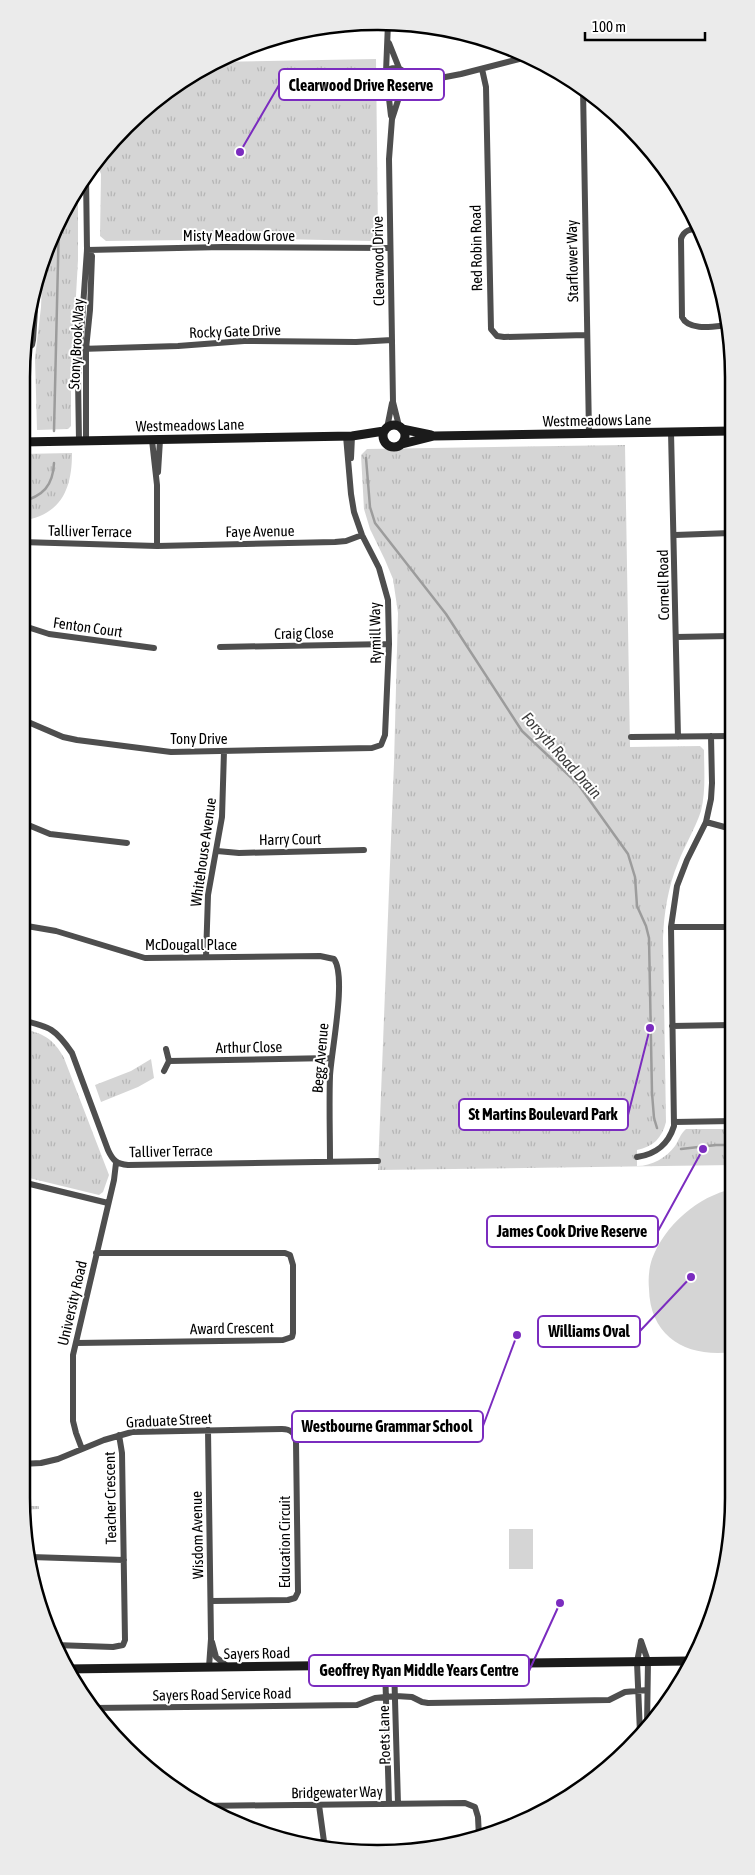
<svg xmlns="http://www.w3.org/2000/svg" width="755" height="1875" viewBox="0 0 755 1875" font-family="'Asap Condensed',sans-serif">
<defs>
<pattern id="grass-tufts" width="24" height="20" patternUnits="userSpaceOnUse" patternTransform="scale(1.25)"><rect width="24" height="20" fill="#d5d5d5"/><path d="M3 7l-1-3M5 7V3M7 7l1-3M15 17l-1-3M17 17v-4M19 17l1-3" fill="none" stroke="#b5b5b5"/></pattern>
</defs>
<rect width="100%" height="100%" fill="#fff"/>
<path fill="url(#grass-tufts)" d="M376,59L378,235L372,241L278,239L106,241L100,236L101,174L96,162L109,143L160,95L214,62Z
M78,186V260L71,384V426L68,429L37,430L35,358L41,307L43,256L69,200Z
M625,445L630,747L700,746L704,750C704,770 706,791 701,811C695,829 685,845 678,863C668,887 664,913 663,938L666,1122C662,1138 653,1147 637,1150V1166C652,1166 666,1158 675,1146C679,1140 680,1134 686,1129H733V1165L378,1170L394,763L398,613L393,579L385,560L370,529L364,509L361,455L367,449Z
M72,453C72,490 61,515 21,521V454Z
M21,1029C42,1032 54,1039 64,1058L109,1175L103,1192L99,1195L21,1176Z
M151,1059L154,1078L138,1087L101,1102L95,1085L131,1071Z
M21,1471L27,1475V1506H39V1509L23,1510L21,1497Z"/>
<path fill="#d5d5d5" d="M733,1189V1352C688,1358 650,1338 649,1289C648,1279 649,1268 652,1259C665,1225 698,1196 733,1189Z
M509,1529H533V1569H509Z"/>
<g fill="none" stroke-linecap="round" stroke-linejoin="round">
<path stroke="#9c9c9c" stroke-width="2.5" d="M54,431L59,220
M366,458L370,507L375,523L446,614L522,731L578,784L628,854L635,877L637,906L646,926L649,938L652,1093L654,1118L657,1128
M21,502C43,496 53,486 54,463
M681,1149L716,1145H733"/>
<path stroke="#4e4e4e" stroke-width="6" d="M389,43L399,68
M383 80a12 12 0 1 1 24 0a12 12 0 1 1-24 0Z
M482,69L486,87L491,329L497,336L504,337L586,335
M386,72L388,23
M405,72L416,76L431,78
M404,88L435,79L461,74L527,57
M583,88L589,434
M388,90L391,116
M699,229C690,229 684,230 681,239L682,317C689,332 716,326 729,325
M87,250L223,247L390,248
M26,349L32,345L33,340L37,280
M80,349L178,346L244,341L356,342L392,340
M399,426L393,402L389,159L392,119L401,91
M387,428L392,403
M671,432L678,737
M152,440L157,485V546
M79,441L78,378L87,250L86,175
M86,441V349L90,310L92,256L87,250
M351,458L352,436
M158,472L160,440
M675,535L731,533
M21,542L157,546L335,542L346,541L362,535
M21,625L49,634L154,648
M676,637L731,636
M220,647L389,644
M21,719L63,737L77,740L171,752L372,748L381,745L385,735L389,644L388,600L379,568L362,535L354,512L351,494L346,436
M631,737L732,736
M21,822L50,834L127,843
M706,822L732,829
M217,851L239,853L364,850
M21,925L56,931L145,958L320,956L334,959C347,977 331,1052 330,1076C329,1104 330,1133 330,1161
M671,927H732
M206,957L208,895L222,817L224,751
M21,1020C50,1027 55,1028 72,1053L108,1150C113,1161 117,1164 128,1165L378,1161
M672,1026L732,1025
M169,1061L331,1058
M164,1071L169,1061L166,1049
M674,1122L733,1121
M637,1157C656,1154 668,1145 674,1126L671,927L677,886L687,860L706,822L711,799L712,783L711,736
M21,1185L30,1184L108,1203
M76,1343L283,1340L292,1337L293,1333V1265L290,1255L285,1253H96
M208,1430L211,1639L209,1667
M82,1449L76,1433L73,1421V1355L114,1180L116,1163
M21,1464L41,1463L58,1459L104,1440L132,1432L282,1429C291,1429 295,1433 296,1442L298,1592L295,1598L288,1600L211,1601
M31,1557L124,1560
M641,1641L648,1661L647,1726
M212,1642L216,1657L227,1666
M55,1645L113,1647L123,1645L125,1640L122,1453L119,1435
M385,1665L389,1804
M394,1665L398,1804
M92,1708L357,1705L375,1698L396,1696L412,1697L422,1702L428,1703L609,1700L625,1692L647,1690
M640,1733L637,1662L641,1641
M319,1805L325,1849
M200,1806L465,1803L475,1807L478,1817L479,1837"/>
<path stroke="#1b1b1b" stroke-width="9" d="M383 436a11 11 0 1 1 22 0a11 11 0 1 1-22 0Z
M402,429L431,435
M21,442L352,436L384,431
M402,444L434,436L731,431
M66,1669L689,1661"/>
</g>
<g text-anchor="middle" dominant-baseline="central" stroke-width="4" stroke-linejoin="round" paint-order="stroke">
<g font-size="15" fill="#000" stroke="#fff">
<text x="239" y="235">Misty Meadow Grove</text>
<text transform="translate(476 248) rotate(-91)">Red Robin Road</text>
<text transform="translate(378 261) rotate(-91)">Clearwood Drive</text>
<text transform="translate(572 261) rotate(-91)">Starflower Way</text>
<text transform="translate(235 331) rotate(-2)">Rocky Gate Drive</text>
<text transform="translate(76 344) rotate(-87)">Stony Brook Way</text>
<text transform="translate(597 420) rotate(-1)">Westmeadows Lane</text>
<text transform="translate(190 425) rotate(-1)">Westmeadows Lane</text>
<text transform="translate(90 531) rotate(1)">Talliver Terrace</text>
<text transform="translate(260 531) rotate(-1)">Faye Avenue</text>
<text transform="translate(663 585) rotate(-91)">Cornell Road</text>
<text transform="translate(88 627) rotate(8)">Fenton Court</text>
<text transform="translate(304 633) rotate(-1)">Craig Close</text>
<text transform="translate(375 633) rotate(-91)">Rymill Way</text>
<text x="199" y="738">Tony Drive</text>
<text transform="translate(290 839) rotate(-1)">Harry Court</text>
<text transform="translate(203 852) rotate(-82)">Whitehouse Avenue</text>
<text x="191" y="944">McDougall Place</text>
<text transform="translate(249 1047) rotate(-1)">Arthur Close</text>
<text transform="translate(320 1058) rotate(-85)">Begg Avenue</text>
<text transform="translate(171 1151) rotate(-1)">Talliver Terrace</text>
<text transform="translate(72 1303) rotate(-77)">University Road</text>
<text transform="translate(232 1328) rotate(-1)">Award Crescent</text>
<text transform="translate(169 1420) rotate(-3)">Graduate Street</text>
<text transform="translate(110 1498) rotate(-91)">Teacher Crescent</text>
<text transform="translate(197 1535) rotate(-91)">Wisdom Avenue</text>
<text transform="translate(284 1542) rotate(-90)">Education Circuit</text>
<text transform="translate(257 1653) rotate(-1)">Sayers Road</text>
<text transform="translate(222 1694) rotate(-1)">Sayers Road Service Road</text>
<text transform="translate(384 1735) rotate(-91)">Poets Lane</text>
<text transform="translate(337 1792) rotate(-1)">Bridgewater Way</text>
</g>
<g font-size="16" font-style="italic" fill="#3d3d3d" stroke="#fff">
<text transform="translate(562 755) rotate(48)">Forsyth Road Drain</text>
</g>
</g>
<path d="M0 0H755V1875H0ZM377 30H378A347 347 0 0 1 725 377V1498A347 347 0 0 1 378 1845H377A347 347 0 0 1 30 1498V377A347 347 0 0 1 377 30Z" fill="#ebebeb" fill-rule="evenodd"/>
<path fill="none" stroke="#000" stroke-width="2.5" d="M377 30H378A347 347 0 0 1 725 377V1498A347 347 0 0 1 378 1845H377A347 347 0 0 1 30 1498V377A347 347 0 0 1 377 30Z"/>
<path fill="none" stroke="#7b2cbf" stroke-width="2" d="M240 152L279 85M650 1028L628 1115M703 1149L658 1231M691 1277L640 1331M517 1335L483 1426M560 1603L529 1671"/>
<g fill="#7b2cbf" stroke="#fff" stroke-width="2">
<circle cx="240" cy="152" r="5"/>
<circle cx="650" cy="1028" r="5"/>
<circle cx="703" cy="1149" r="5"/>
<circle cx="691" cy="1277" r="5"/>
<circle cx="517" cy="1335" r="5"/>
<circle cx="560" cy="1603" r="5"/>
</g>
<g fill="#fff" stroke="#7b2cbf" stroke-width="2">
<rect x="279" y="69" width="165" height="31" rx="5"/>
<rect x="459" y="1099" width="169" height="31" rx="5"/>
<rect x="487" y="1216" width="171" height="31" rx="5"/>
<rect x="538" y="1316" width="102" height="31" rx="5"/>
<rect x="292" y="1411" width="191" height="31" rx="5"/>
<rect x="309" y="1655" width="220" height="31" rx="5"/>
</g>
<g font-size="16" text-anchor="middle" font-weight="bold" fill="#000">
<text x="361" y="91">Clearwood Drive Reserve</text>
<text x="543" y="1120">St Martins Boulevard Park</text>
<text x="572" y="1237">James Cook Drive Reserve</text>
<text x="589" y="1337">Williams Oval</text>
<text x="387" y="1432">Westbourne Grammar School</text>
<text x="419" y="1676">Geoffrey Ryan Middle Years Centre</text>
</g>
<path d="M585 32v8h120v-8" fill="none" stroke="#000000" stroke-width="2.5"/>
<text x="592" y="32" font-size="15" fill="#000000" stroke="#ffffff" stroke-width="4" paint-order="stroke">100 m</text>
</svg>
